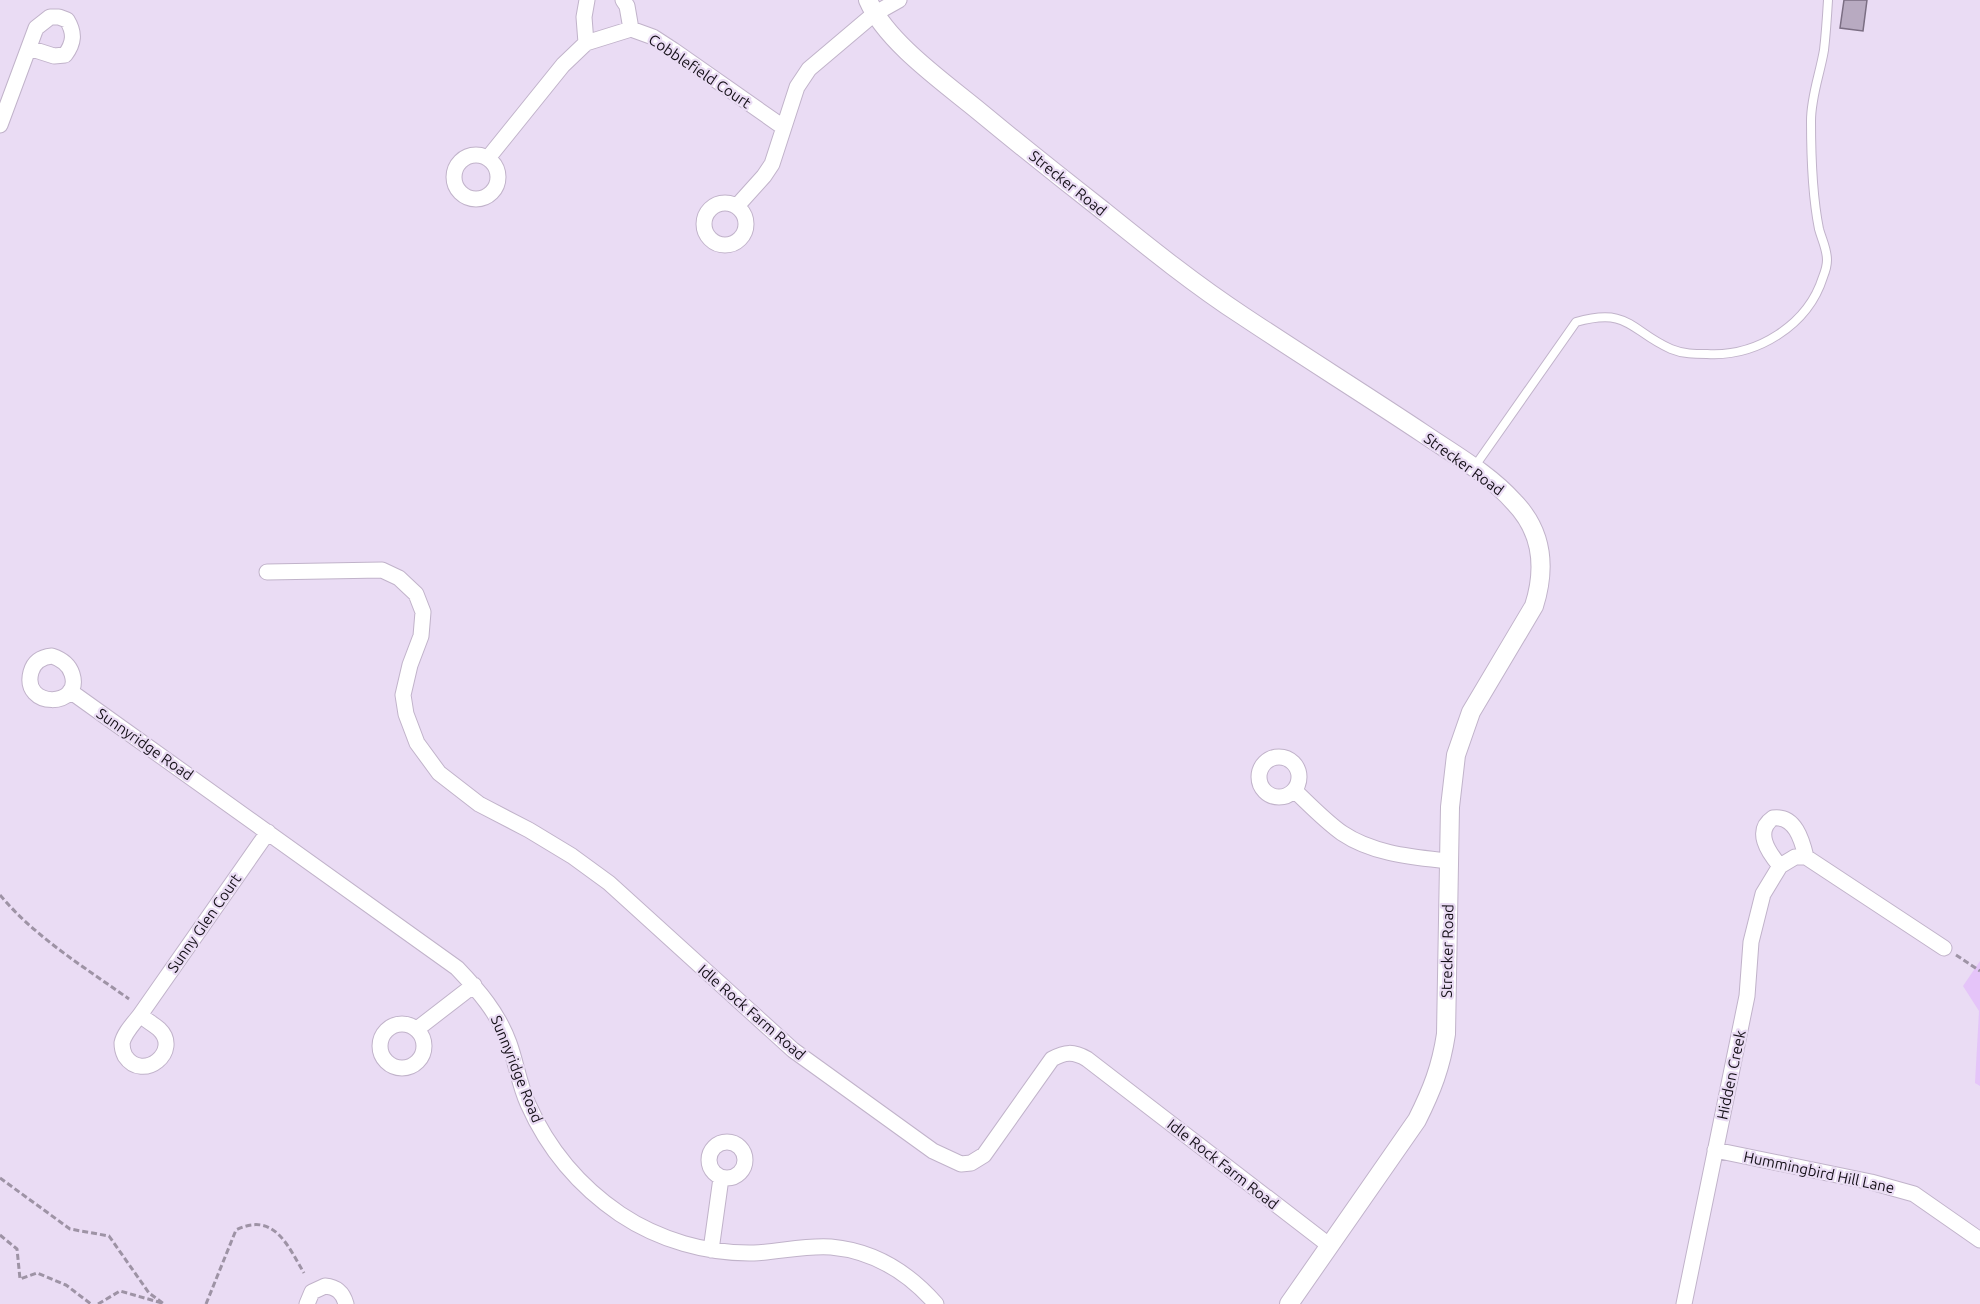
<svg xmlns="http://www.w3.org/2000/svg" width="1980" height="1304" viewBox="0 0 1980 1304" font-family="Ubuntu,sans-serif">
<rect width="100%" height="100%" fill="#eadcf4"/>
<path fill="#e5c4f9" d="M1980,961V1086L1975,1083L1979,1011L1963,986Z"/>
<path fill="#b8aac1" stroke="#7b6e83" stroke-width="1.5" d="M1844,0H1867L1863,31L1840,28Z"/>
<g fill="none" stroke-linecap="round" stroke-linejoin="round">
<g stroke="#c1b3ca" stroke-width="10">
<path id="service" d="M1475,466L1576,322C1630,307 1630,331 1671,349C1683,354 1695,354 1707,354C1757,357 1808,325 1823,277C1825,272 1827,266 1827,260C1827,249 1822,240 1819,229C1812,194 1811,157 1811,121C1811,96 1820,74 1824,50C1826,33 1827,17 1828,0"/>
</g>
<g stroke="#c1b3ca" stroke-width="17">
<path id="minor" d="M623,0L627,6L631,29
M586,43L584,17L587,0
M0,125L36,28L50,17H59L67,20C75,33 74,43 65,55L54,56L29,48
M454 177a22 22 0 1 1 44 0a22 22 0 1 1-44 0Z
M488,158L563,65L586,43L631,29L653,37L673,50L783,127
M704 224a21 21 0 1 1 42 0a21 21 0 1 1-42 0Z
M737,206L764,176L772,164L797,87L809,69L874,14L899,0
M267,572L382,570L399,578L416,594L423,612L421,636L410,665L403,695L406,714L417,743L439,773L479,804L529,830L572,856L609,883L793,1050L933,1151L961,1164L971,1163L984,1155L1052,1059C1065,1052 1073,1051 1087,1059L1330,1246
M52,656C61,659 69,664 72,674C83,708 21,709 31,672C34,661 42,657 52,656Z
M70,691L457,968C479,991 498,1013 509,1043C516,1062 519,1084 528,1104C548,1149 579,1186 620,1214C659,1240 707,1254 754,1253C779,1252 806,1245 831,1247C875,1251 908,1272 936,1304
M1259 777a20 20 0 1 1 40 0a20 20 0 1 1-40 0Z
M1294,790C1309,804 1325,821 1342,833C1373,854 1413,857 1448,861
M1780,866C1768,852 1754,831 1773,818C1795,815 1802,840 1806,857
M140,1015C146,1020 153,1024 159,1029C182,1051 143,1083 125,1056C123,1052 122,1047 122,1043C124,1033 134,1023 140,1015L268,832
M380 1046a22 22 0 1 1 44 0a22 22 0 1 1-44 0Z
M417,1029L474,985
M709 1160a18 18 0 1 1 36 0a18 18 0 1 1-36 0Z
M1715,1150L1871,1182L1914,1194L1980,1240
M711,1250L721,1178
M307,1304L312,1292L325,1286C337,1287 343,1293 346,1304
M1684,1304L1747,996L1751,942L1763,894L1780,866L1795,857H1806L1944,948"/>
</g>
<g stroke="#c1b3ca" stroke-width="20">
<path id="tertiary" d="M868,0C886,42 945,83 980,112C1020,145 1060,177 1101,209C1147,246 1194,284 1243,316C1303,356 1364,394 1424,434C1455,455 1489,474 1514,502C1543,532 1546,568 1534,606L1471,712L1456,755L1450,807L1446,1034C1441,1067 1432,1090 1417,1120L1289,1304"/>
</g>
<path stroke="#9e93a5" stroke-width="3" stroke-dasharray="6 3" stroke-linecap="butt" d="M0,895C35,937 84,967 129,999
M1956,955L1980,971
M0,1178L70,1229L109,1236L149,1293L164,1304
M0,1235L17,1249L20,1279L37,1273L66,1285L91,1304
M98,1304L120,1291L162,1303
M206,1304L236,1230C274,1211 288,1246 304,1273"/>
<use href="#service" stroke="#fff" stroke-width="8"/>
<use href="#minor" stroke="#fff" stroke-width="15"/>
<use href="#tertiary" stroke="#fff" stroke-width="18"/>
</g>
<g text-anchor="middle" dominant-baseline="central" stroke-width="4.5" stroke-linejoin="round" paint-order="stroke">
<g font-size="15" fill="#151018" stroke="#eadcf4">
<text transform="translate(700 71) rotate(34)">Cobblefield Court</text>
<text transform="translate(1068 183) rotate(39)">Strecker Road</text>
<text transform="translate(1464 464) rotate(36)">Strecker Road</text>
<text transform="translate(145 744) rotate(35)">Sunnyridge Road</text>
<text transform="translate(204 923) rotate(-55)">Sunny Glen Court</text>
<text transform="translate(1447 951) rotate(-89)">Strecker Road</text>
<text transform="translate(752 1012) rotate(41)">Idle Rock Farm Road</text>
<text transform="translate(517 1069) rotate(68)">Sunnyridge Road</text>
<text transform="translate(1731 1075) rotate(-78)">Hidden Creek</text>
<text transform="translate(1223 1164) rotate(38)">Idle Rock Farm Road</text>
<text transform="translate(1819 1172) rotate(12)">Hummingbird Hill Lane</text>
</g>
</g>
</svg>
